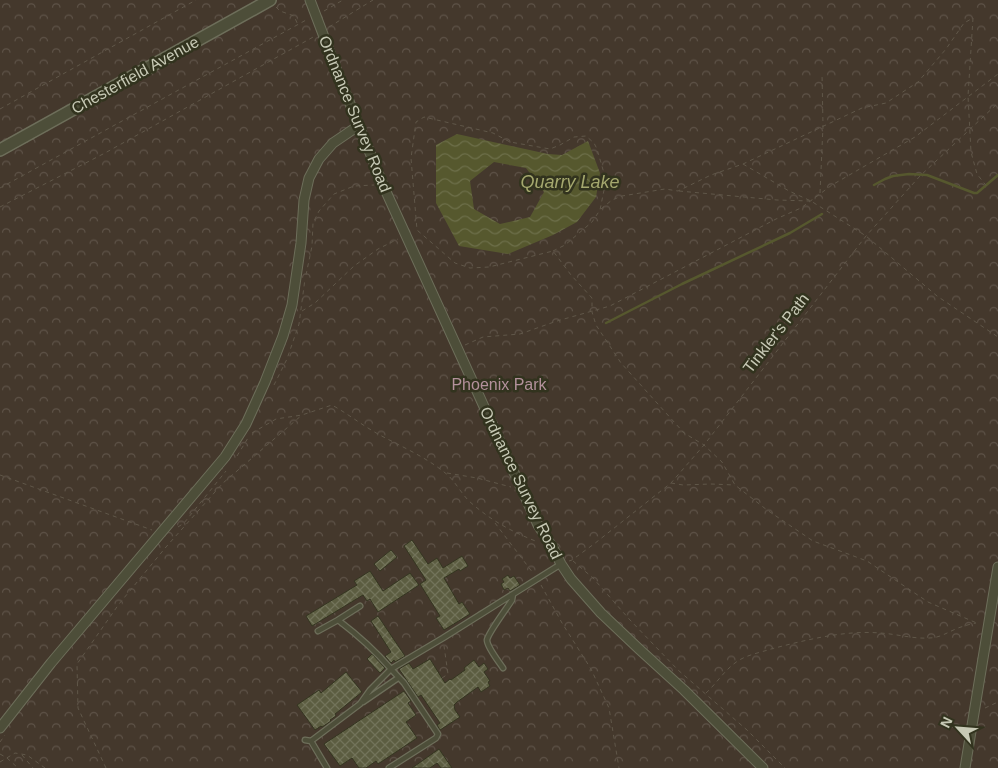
<svg xmlns="http://www.w3.org/2000/svg" width="998" height="768" viewBox="0 0 998 768" font-family="Helvetica,sans-serif">
<defs>
<pattern id="forest-crowns" width="20" height="18" patternUnits="userSpaceOnUse" patternTransform="scale(1.25)"><rect width="20" height="18" fill="#44382c"/><path d="M2 6a3 3 0 1 1 6 0M12 15a3 3 0 1 1 6 0" fill="none" stroke="#5e5348"/></pattern>
<pattern id="water-waves" width="16" height="10" patternUnits="userSpaceOnUse" patternTransform="scale(1.25)"><rect width="16" height="10" fill="#56582e"/><path d="M0 5q4-4 8 0t8 0" fill="none" stroke="#6d6f4a"/></pattern>
<pattern id="building-cross-hatch" width="8" height="8" patternUnits="userSpaceOnUse" patternTransform="scale(1.25)"><rect width="8" height="8" fill="#5c5d41"/><path d="M0 0l8 8M0 8l8-8" fill="none" stroke="#72735a"/></pattern>
</defs>
<rect width="100%" height="100%" fill="#3d3e25"/>
<path fill="url(#forest-crowns)" d="M0,0H998V768H0Z"/>
<path fill="url(#water-waves)" fill-rule="evenodd" d="M457,134L548,154L562,155L588,141L600,173L596,197L577,222L553,235L508,254L459,246L436,203V145ZM494,162L526,168L544,192L530,217L500,224L474,209L470,181Z"/>
<g fill="none" stroke-linecap="round" stroke-linejoin="round">
<path stroke="#56582e" stroke-width="2.5" d="M874,185L885,179L893,176L909,174L927,175L974,193H977L998,175
M606,323L682,284L790,233L822,214"/>
</g>
<path fill="url(#building-cross-hatch)" stroke="#343520" d="M412,540L428,564L437,558L443,568L462,556L468,566L460,571L459,569L444,578L459,604L462,602L470,614L444,630L436,618L440,616L420,584L426,580L404,546Z
M391,550L397,557L380,571L374,564Z
M370,571L383,591L410,573L419,585L378,612L370,599L367,601L363,595L312,626L306,616L357,585L354,581Z
M508,575L510,578L514,576L520,585L510,591L508,588L504,590L501,584L504,582L502,579Z
M378,616L405,656L395,662L394,660L391,663L385,656L391,652L371,621Z
M372,654L385,668L380,673L367,659Z
M430,659L445,683L450,679L451,680L465,670L464,668L474,660L479,667L484,663L488,669L484,672L490,681L488,682L490,686L481,692L478,687L457,702L454,705L455,710L460,717L440,730L437,725L440,723L421,695L418,697L399,669L409,663L413,669Z
M346,672L362,692L335,714L336,716L330,720L331,721L322,727L321,726L315,730L297,705L319,690L321,693Z
M404,691L411,701L408,703L416,715L406,722L417,738L378,764L376,761L366,768H359L352,758L340,766L324,744Z
M439,749L452,768H441L437,763L430,768H412Z"/>
<g fill="none" stroke-linecap="round" stroke-linejoin="round">
<g stroke="#6d6e5a" stroke-width="7">
<path id="service" d="M338,620L360,606
M318,631L338,620C359,636 374,649 391,669L443,638L561,564
M503,668C499,662 487,647 487,640C488,633 507,608 512,600L513,594
M363,702L398,678
M305,740L311,741L360,704L370,690L391,669L404,683L438,734L436,738L389,768
M311,741L327,768"/>
</g>
<g stroke="#6d6e5a" stroke-width="11">
<path id="minor" d="M310,0L340,79L383,185L522,490L538,525L553,548L561,564L571,579L601,613L639,649L684,690L763,768
M0,728L51,663L225,457L246,424L265,382L283,336L292,305L301,243L304,200L309,178L319,159L333,143L358,126
M965,768L998,567"/>
</g>
<g stroke="#6d6e5a" stroke-width="14">
<path id="tertiary" d="M0,150L270,0"/>
</g>
<path stroke="#605749" stroke-width="1" stroke-dasharray="4 4" stroke-linecap="butt" d="M276,7L280,11L294,16L298,25
M324,11L343,0
M973,18L968,96L971,152L977,174L988,188
M329,27L373,0
M0,109L196,0
M743,164L789,191L811,201L866,236L937,296L998,337
M0,188L308,19
M679,191L777,200L810,201
M820,193L823,126L822,73
M0,207L105,153L315,36
M601,209L612,200L622,196L665,189L678,191L711,175L743,164L862,108L886,103L918,82L946,49L964,23L973,18
M553,251L565,245L592,222L600,210L606,180L597,149L594,143L586,136L574,137L560,145L550,149L510,142L493,133L424,117L416,122L411,158L417,230L455,263L470,268L489,267L553,251L571,275L592,298V312L596,325L621,363L684,433L704,445L722,462L735,485L767,510L813,541L867,561L928,602L979,624
M306,275L312,246L313,223L319,211L334,194L354,186L374,185
M302,311L315,303L354,266L378,249L398,239
M465,345L483,337L520,334L557,321L610,306L776,219L801,208L832,185L915,137L998,74
M274,385L287,359L299,324L305,279
M252,433L276,419L302,415L332,405C348,414 362,425 378,434C400,446 424,456 444,472C454,479 460,492 469,501C490,520 512,532 538,542
M237,456L248,438
M447,473L477,478L511,487
M0,475L152,530
M671,483L683,485L711,484L735,485
M495,523L533,573
M178,527L184,523L226,471
M569,561L572,560L594,544L671,483L704,445L866,236L920,176L998,103
M573,561L593,578L630,620L678,670L747,730L785,768
M541,585L562,623L591,669L609,708L619,768
M442,678L448,674L444,646
M706,693C716,684 724,671 735,663C745,655 759,653 771,649C806,640 844,630 880,633C897,634 913,639 929,638C940,638 948,632 958,628C964,626 970,624 976,623
M985,708L998,702
M0,742L5,735
M0,754L7,758L18,768
M22,755L33,768
M0,762L15,753L27,755L45,768
M106,768L78,708L77,664L119,604L166,547L223,483L302,415"/>
<use href="#service" stroke="#4d4e39" stroke-width="4.5"/>
<use href="#minor" stroke="#4d4e39" stroke-width="9"/>
<use href="#tertiary" stroke="#4d4e39" stroke-width="11"/>
</g>
<g text-anchor="middle" dominant-baseline="central" stroke-width="5" stroke-linejoin="round" paint-order="stroke">
<g font-size="16" fill="#c7c9b5" stroke="#32331e">
<text transform="translate(135 75) rotate(-29)">Chesterfield Avenue</text>
<text transform="translate(355 114) rotate(68)">Ordnance Survey Road</text>
<text transform="translate(776 333) rotate(-52)">Tinkler's Path</text>
<text transform="translate(521 483) rotate(64)">Ordnance Survey Road</text>
</g>
<g font-size="16" fill="#b3919b" stroke="#32331e">
<text x="499" y="384">Phoenix Park</text>
</g>
<g font-size="18" font-style="italic" fill="#a5a86e" stroke="#32331e">
<text x="570" y="182">Quarry Lake</text>
</g>
</g>
<g transform="translate(958 728) rotate(296)" stroke="#32331e" stroke-width="4" paint-order="stroke">
<path d="M0-4L9 19L0 12L-9 19Z" fill="#c7c9b5"/>
<text y="-8" font-size="14" font-weight="bold" text-anchor="middle" fill="#c7c9b5">N</text>
</g>
</svg>
